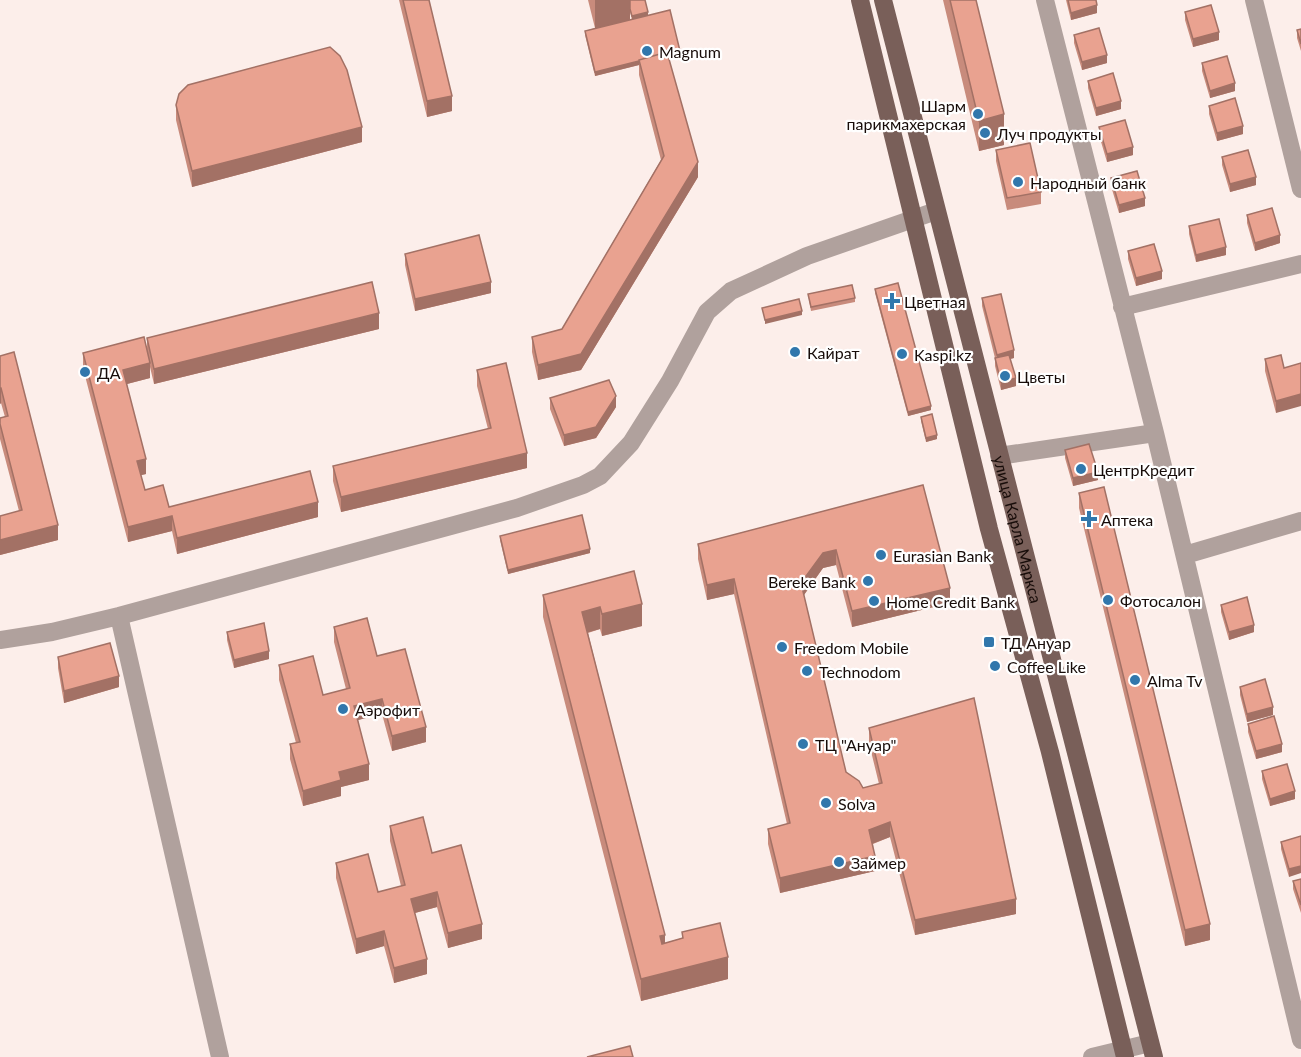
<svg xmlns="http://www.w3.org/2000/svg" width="1301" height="1057" viewBox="0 0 1301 1057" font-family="Lato,sans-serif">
<rect width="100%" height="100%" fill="#fceeea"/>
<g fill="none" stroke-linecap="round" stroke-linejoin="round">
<path stroke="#b0a19d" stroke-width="18" d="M1045,0L1155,433L1301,1040
M1254,0L1301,189
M1122,307L1301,264
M999,456L1155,433
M1185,555L1301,521
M119,616L220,1057
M0,640L52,632L119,616L517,508L583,485L600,476L631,443L670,381L707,312L731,291L807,256L936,211
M1092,1057L1150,1043"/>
<g stroke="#795f59" stroke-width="18">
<path d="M860,0L989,529L1050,752L1125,1057"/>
<path id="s1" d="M883,0L1154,1057"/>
</g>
</g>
<path fill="#c88b7c" d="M399,0H429L452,111L427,117Z
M588,0H645L632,20L630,12V20L680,55L669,58L698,177L581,370L538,380L532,352V337L562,329L661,160L639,75V65L595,76L585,35V31L595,28Z
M943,0H976L1004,145L979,151Z
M1066,0H1096L1097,13L1071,20Z
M1185,12L1219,40L1193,47L1185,20Z
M1301,29V51L1297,38V30Z
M1074,35L1107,63L1082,70L1074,43Z
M1202,63L1235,91L1210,98L1202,71Z
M1088,81L1121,109L1096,116L1088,88Z
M176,105L362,142L192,187L176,120Z
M1209,106L1243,134L1217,141L1209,114Z
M1099,127L1133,155L1107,162L1099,135Z
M996,150L1041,192V204L1007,210L996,161Z
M1222,157L1256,185L1230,192L1222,165Z
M1111,178L1145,206L1119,213L1111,186Z
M1247,215L1280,243L1255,251L1247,223Z
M1189,226L1226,255L1196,262L1189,234Z
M1128,251L1162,279L1136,286L1128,259Z
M405,254L491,293L415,311L405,265Z
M875,289L931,410L908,416L875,293Z
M808,294L855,298V302L811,311Z
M982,298L1014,358L1010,359L1016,386L1001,390L995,366V358L982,306Z
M379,329L154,384L150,367V378L127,384L146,474L141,475L145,490L169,507L318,517L177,554L172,531L128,542L83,368V353L147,350V338Z
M0,356L58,540L0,555V516L19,511L0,439V418L5,417L1,403L0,404Z
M1265,359L1284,368L1276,413L1265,371Z
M477,370L527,468L341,512L333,481V466L488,429L477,386Z
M550,398L616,407L596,438L564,446L550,409Z
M921,417L937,439L926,442L921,421Z
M1065,450L1098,480L1073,486L1065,458Z
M923,485L950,603L852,627L836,565L823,568L804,595L846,772L863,788L879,784L869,743V728L1016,914L915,935L890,837L873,844L875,871L780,893L768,844V829L787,824L734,594L707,600L698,559V544Z
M1079,493L1210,940L1185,946L1079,508Z
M500,536L590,553L508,574L500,540Z
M634,571L642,626L602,636L600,629L588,633L665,943L682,938V932L728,979L641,1001L543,617V595Z
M1221,605L1254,632L1229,640L1221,612Z
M334,627L377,656L426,742L392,751L382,714L358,720L369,780L341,787V796L303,806L290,759V744L296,743L279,680V665L323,695L346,689L334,642Z
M227,632L269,659L234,668L227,640Z
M58,657L119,687L64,703L58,668Z
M1240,687L1273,715L1247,722L1240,695Z
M1248,724L1282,752L1256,759L1248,732Z
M1262,771L1295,799L1270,806L1262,779Z
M390,826L432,853L482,939L448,948L437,907L415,913L427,974L394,983L384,946L356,954L336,878V863L378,892L401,886L390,841Z
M1301,836L1289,877L1281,849V842Z
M1301,879V913L1293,889V881Z"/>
<path fill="#a37165" d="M595,0H630V20L595,29Z
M1097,5V13L1071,20V13Z
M648,12V16L632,20V16Z
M1219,32V40L1193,47V39Z
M680,51V55L640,65L639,61Z
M1107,55V63L1082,70V62Z
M639,61V65L595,76V72Z
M1235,83V91L1210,98V91Z
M452,96V111L427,117V101Z
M1121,101V109L1096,116V108Z
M1004,114V145L979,151V121Z
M1243,126V134L1217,141V133Z
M362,127V142L192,187V171Z
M1133,147V155L1107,162V154Z
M698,162V177L581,370L538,380V365Z
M1256,177V185L1230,192V184Z
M1145,198V206L1119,213V205Z
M1280,235V243L1255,251V243Z
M1226,247V255L1196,262V255Z
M1162,271V279L1136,286V278Z
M491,282V293L415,311V299Z
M802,311V315L765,324V320Z
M379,313V329L154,384V369Z
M1014,350V358L997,362V355Z
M150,363V378L123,385V370Z
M1016,378V386L1001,390V382Z
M0,388H1V403L0,404Z
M1301,394V406L1276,413V401Z
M616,396V407L596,438L564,446V435Z
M931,406V410L908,416V412Z
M937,435V439L926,442V438Z
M527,453V468L341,512V497Z
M146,459V474L137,476V461Z
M1098,472V480L1073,486V478Z
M318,502V517L177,554V538Z
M172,516V531L128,542V527Z
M58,525V540L0,555V540Z
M590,549V553L508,574V570Z
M836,550V565L823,568L801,599V583L823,553Z
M734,579V594L707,600V585Z
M950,588V603L852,627V611Z
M642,604V626L602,636V614Z
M600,607V629L582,634V612Z
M1254,625V632L1229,640V632Z
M269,651V659L234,668V660Z
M119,676V687L64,703V691Z
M382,699V714L354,721V706Z
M1273,707V715L1247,722V714Z
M426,727V742L392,751V736Z
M1282,744V752L1256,759V751Z
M369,764V780L341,787V796L303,806V791L339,772Z
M1295,791V799L1270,806V799Z
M890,822V837L869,845V830Z
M875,856V871L780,893V878Z
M1301,866V873L1289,877V869Z
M437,892V907L411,914V899Z
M1016,899V914L915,935V920Z
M482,924V939L448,948V933Z
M1210,924V940L1185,946V930Z
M384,931V946L356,954V939Z
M665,935V957L660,936Z
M728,957V979L641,1001V979Z
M427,959V974L394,983V968Z"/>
<path fill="#e9a290" stroke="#a37165" stroke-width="1.5" d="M403,0H429L452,96L427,101Z
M630,0H645L648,12L632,16L630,9Z
M950,0H976L1004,114L979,121Z
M1068,0H1096L1097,5L1071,13Z
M1211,5L1219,32L1193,39L1185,12Z
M670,10L680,51L668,54L667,52L639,60V61L595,72L585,31Z
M1099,28L1107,55L1082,62L1074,35Z
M1301,29V44L1297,30Z
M330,47L340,56L347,70L362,127L192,171L176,105L179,94L188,85Z
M667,52L698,162L581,354L538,365L532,337L562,329L664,156L639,60Z
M1227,56L1235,83L1210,91L1202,63Z
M1113,73L1121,101L1096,108L1088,81Z
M1235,98L1243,126L1217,133L1209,106Z
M1125,120L1133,147L1107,154L1099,127Z
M1030,143L1041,192L1007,198L996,150Z
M1248,150L1256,177L1230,184L1222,157Z
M1137,171L1145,198L1119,205L1111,178Z
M1272,208L1280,235L1255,243L1247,215Z
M1219,219L1226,247L1196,255L1189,226Z
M479,235L491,282L415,299L405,254Z
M1154,244L1162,271L1136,278L1128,251Z
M372,282L379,313L154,369L147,338Z
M898,283L931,406L908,412L875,289Z
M852,285L855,298L811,307L808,294Z
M1001,294L1014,350L997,355L982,298Z
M799,299L802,311L765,320L762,308Z
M144,337L150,363L123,370L146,459L137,461L145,490L163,485L169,507L310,471L318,502L177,538L172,516L128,527L83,353Z
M14,352L58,525L0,540V516L22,510L0,424V418L8,416L1,388H0V356Z
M1009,355L1016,378L1001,382L995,358Z
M1281,355L1284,368L1301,363V394L1276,401L1265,359Z
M506,363L527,453L341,497L333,466L491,428L477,370Z
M609,380L616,396L596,427L564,435L550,398Z
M932,414L937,435L926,438L921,417Z
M1089,444L1098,472L1073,478L1065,450Z
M923,485L950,588L852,611L836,550L823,553L801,583L846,772L859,781L863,788L882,783L869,728L974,698L1016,899L915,920L890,822L869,830L875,856L780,878L768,829L790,823L734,579L707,585L698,544Z
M1104,487L1210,924L1185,930L1079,493Z
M582,515L590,549L508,570L500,536Z
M634,571L642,604L602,614L600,607L582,612L665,935L660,936L662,944L683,938L682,932L720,923L728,957L641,979L543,595Z
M1247,597L1254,625L1229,632L1221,605Z
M367,618L377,656L405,649L426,727L392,736L382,699L354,706L369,764L339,772L341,780L303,791L290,744L300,742L279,665L313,656L323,695L350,688L334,627Z
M264,623L269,651L234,660L227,632Z
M110,643L119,676L64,691L58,657Z
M1265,679L1273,707L1247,714L1240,687Z
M1274,716L1282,744L1256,751L1248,724Z
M1287,764L1295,791L1270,799L1262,771Z
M423,817L432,853L461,845L482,924L448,933L437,892L411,899L427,959L394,968L384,931L356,939L336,863L368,854L378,892L405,885L390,826Z
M1301,836V866L1289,869L1281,842Z
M1301,879V905L1293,881Z
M630,1046L633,1057H587Z"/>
<g fill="#3177ac" stroke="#fff" stroke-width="2">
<circle cx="647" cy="51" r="6"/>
<circle cx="978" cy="114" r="6"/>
<circle cx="985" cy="133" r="6"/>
<circle cx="1018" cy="182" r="6"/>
<path d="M889 292h6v6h6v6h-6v6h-6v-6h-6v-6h6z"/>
<circle cx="795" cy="352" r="6"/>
<circle cx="902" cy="354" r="6"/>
<circle cx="85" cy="372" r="6"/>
<circle cx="1005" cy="376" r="6"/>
<circle cx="1081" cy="469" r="6"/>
<path d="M1086 510h6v6h6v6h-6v6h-6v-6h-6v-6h6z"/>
<circle cx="881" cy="555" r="6"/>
<circle cx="868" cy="581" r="6"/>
<circle cx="1108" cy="600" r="6"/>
<circle cx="874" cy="601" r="6"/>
<rect x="983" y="636" width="12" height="12" rx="3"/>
<circle cx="782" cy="647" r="6"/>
<circle cx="995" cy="666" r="6"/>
<circle cx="807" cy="671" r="6"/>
<circle cx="1135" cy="680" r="6"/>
<circle cx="343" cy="709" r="6"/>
<circle cx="803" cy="744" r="6"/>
<circle cx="826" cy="803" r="6"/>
<circle cx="839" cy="862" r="6"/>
</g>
<g text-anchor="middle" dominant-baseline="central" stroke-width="4.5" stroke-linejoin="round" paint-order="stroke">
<g font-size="16" fill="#170c09" stroke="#fff" text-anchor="start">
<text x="659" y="51">Magnum</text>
<text x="966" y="105" text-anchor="end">Шарм<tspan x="966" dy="18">парикмахерская</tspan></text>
<text x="997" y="133">Луч продукты</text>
<text x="1030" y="182">Народный банк</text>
<text x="904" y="301">Цветная</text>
<text x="807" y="352">Кайрат</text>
<text x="914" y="354">Kaspi.kz</text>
<text x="97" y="372">ДА</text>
<text x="1017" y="376">Цветы</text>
<text x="1093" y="469">ЦентрКредит</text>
<text x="1101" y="519">Аптека</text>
<text x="893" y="555">Eurasian Bank</text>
<text x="856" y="581" text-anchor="end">Bereke Bank</text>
<text x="1120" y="600">Фотосалон</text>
<text x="886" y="601">Home Credit Bank</text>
<text x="1001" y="642">ТД Ануар</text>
<text x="794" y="647">Freedom Mobile</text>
<text x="1007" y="666">Coffee Like</text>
<text x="819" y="671">Technodom</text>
<text x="1147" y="680">Alma Tv</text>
<text x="355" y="709">Аэрофит</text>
<text x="815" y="744">ТЦ "Ануар"</text>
<text x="838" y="803">Solva</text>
<text x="851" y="862">Займер</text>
</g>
<g font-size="16" fill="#170c09" stroke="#fff">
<text stroke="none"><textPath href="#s1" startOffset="546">улица Карла Маркса</textPath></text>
</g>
</g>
</svg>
